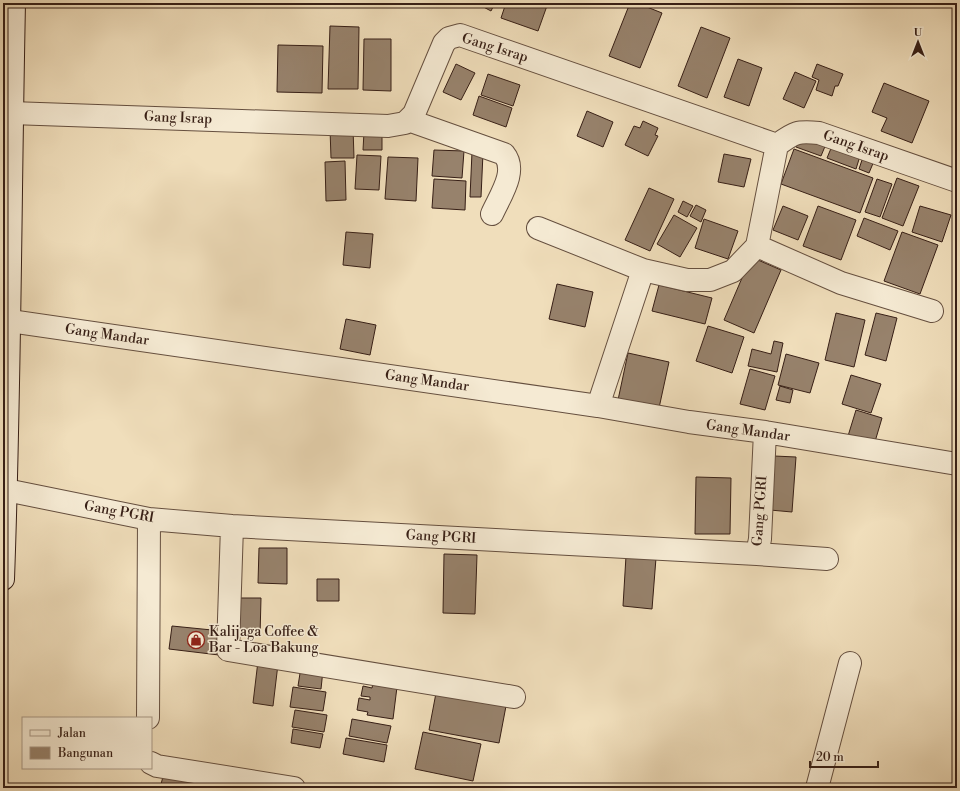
<svg xmlns="http://www.w3.org/2000/svg" width="960" height="791" viewBox="0 0 960 791" font-family="'Libre Bodoni',serif">
<rect width="100%" height="100%" fill="#f0debb"/>
<filter id="stains"><feTurbulence type="fractalNoise" baseFrequency=".005" numOctaves="4"/><feColorMatrix values="0 0 0 0 .2 0 0 0 0 .09 0 0 0 0 .02 0 0 0 .5 -.17"/></filter>
<radialGradient id="worn" r=".72"><stop offset=".6" stop-color="#630" stop-opacity="0"/><stop offset="1" stop-color="#630" stop-opacity=".3"/></radialGradient>
<path fill="#97826c" stroke="#371f16" d="M476,3H495L491,11Z
M506,3H548L538,31L501,18Z
M630,3H637L662,13L640,68L609,56Z
M330,26L359,27L358,89H328Z
M701,27L730,38L707,98L678,86Z
M364,39H391V91L363,90Z
M278,45L323,46L322,93L277,92Z
M738,59L762,68L749,106L724,97Z
M456,64L475,73L461,100L443,92Z
M817,64L843,74L838,86H835L832,96L816,90L819,80L812,77Z
M795,72L816,81L804,108L783,99Z
M488,74L520,85L513,106L481,95Z
M884,83L929,101L912,143L881,131L887,118L872,112Z
M479,96L512,108L506,127L473,115Z
M587,111L613,122L603,147L577,136Z
M643,121L658,128L655,135L658,136L648,156L625,145L634,126L640,128Z
M353,128L354,158H331L330,129Z
M364,132H382V150H363Z
M800,134L826,144L821,156L796,147Z
M832,146L860,156L856,169L827,158Z
M794,149L873,178L860,213L781,184Z
M434,150L464,151L462,178L432,176Z
M472,152L483,153L481,197H470Z
M724,154L751,159L744,187L718,182Z
M357,155L381,156L379,190L355,189Z
M388,157L418,158L416,201L385,199Z
M863,157L874,161L869,173L859,169Z
M345,161L346,200L326,201L325,162Z
M897,178L919,186L903,226L882,218Z
M434,179L466,181L465,210L432,208Z
M877,179L892,184L880,217L865,212Z
M649,188L674,199L650,251L625,240Z
M683,201L693,206L687,217L678,212Z
M696,205L706,210L701,222L690,216Z
M783,206L808,216L798,240L773,230Z
M818,206L856,220L841,260L803,246Z
M920,206L951,215L942,242L912,232Z
M674,215L697,228L680,257L657,244Z
M864,218L898,231L890,250L857,236Z
M704,219L738,231L728,259L695,248Z
M346,232L373,234L370,268L343,265Z
M902,232L938,245L920,294L884,281Z
M751,257L781,270L754,333L724,320Z
M557,284L593,292L585,327L549,319Z
M659,285L712,298L705,324L652,311Z
M836,313L865,320L854,367L825,360Z
M876,313L897,318L886,361L865,355Z
M346,319L376,325L370,355L340,349Z
M708,326L744,337L732,373L696,361Z
M774,341L783,343L777,372L748,366L752,349L771,354Z
M628,353L669,362L659,408L618,400Z
M786,354L819,363L810,393L778,385Z
M750,369L775,376L765,410L740,404Z
M851,375L881,384L871,413L842,404Z
M780,386L793,390L790,403L776,400Z
M856,410L882,418L874,445L848,436Z
M774,456L796,457L792,512L770,510Z
M696,477L731,478L730,534H695Z
M259,548H287V584L258,583Z
M444,554L477,555L475,614L443,613Z
M626,556L656,558L652,609L623,606Z
M317,579H339V601H317Z
M239,598H261L260,636L239,635Z
M172,626L222,631L219,655L169,649Z
M258,661L278,664L273,706L253,703Z
M301,667L323,670L321,689L298,686Z
M373,683L397,687L393,719L367,715L368,712L357,710L359,698L370,700V697L361,696L363,686L372,688Z
M293,687L326,692L323,711L290,707Z
M436,693L506,706L499,743L429,730Z
M295,710L327,715L324,732L292,727Z
M352,719L391,726L387,743L349,736Z
M293,729L323,734L320,748L291,743Z
M423,732L481,744L473,781L415,769Z
M346,738L387,745L384,762L343,754Z
M165,769L198,778L195,788H160Z
M204,778L225,783L223,788H202Z"/>
<g fill="none" stroke-linecap="round" stroke-linejoin="round">
<g stroke="#654f3f" stroke-width="24">
<path id="minor" d="M11,113L388,126L405,123L414,114L444,43L449,38L460,35L777,145C795,132 797,131 819,133L957,181
M408,120L504,154C518,171 500,196 492,214
M538,228L643,270L687,280H710L733,271L757,246L777,145
M757,246L841,283L932,311
M10,321L598,406L689,422L765,432L957,464
M598,406L643,270
M6,490L149,519L232,526L757,554L760,539L765,432
M232,526L228,650L514,697
M757,554L827,559
M148,718L149,519
M151,763L157,766L294,788
M817,788L850,663"/>
</g>
<g stroke="#371f16" stroke-width="24">
<path id="secondary" d="M3,579C10,387 10,195 14,3"/>
</g>
<use href="#minor" stroke="#f5ead3" stroke-width="22"/>
<use href="#secondary" stroke="#f5ead3" stroke-width="22"/>
</g>
<defs>
<g id="shop-ring" transform="scale(0.9)"><circle r="9.5" fill="#f5ead3" stroke="#8f2418" stroke-width="1.5"/><path d="M-5-2.5h2.3a2.7 3.5 0 0 1 5.4 0H5L5.5 6h-11ZM-1.5-2.5h3a1.5 2.3 0 0 0-3 0Z" fill="#8f2418"/></g>
</defs>
<g fill-rule="evenodd">
<use href="#shop-ring" x="196" y="640"/>
</g>
<g text-anchor="middle" dominant-baseline="central" stroke-width="3" stroke-linejoin="round" paint-order="stroke">
<g font-size="14" fill="#371f16" stroke="#f5ead3">
<text transform="translate(495 48) rotate(17)">Gang Israp</text>
<text transform="translate(178 118) rotate(2)">Gang Israp</text>
<text transform="translate(856 146) rotate(19)">Gang Israp</text>
<text transform="translate(107 335) rotate(8)">Gang Mandar</text>
<text transform="translate(427 381) rotate(8)">Gang Mandar</text>
<text transform="translate(748 431) rotate(8)">Gang Mandar</text>
<text transform="translate(760 511) rotate(-86)">Gang PGRI</text>
<text transform="translate(119 512) rotate(10)">Gang PGRI</text>
<text transform="translate(441 537) rotate(3)">Gang PGRI</text>
</g>
<g font-size="14" fill="#371f16" stroke="#f5ead3" text-anchor="start">
<text x="209" y="632">Kalijaga Coffee &amp;<tspan x="209" dy="16">Bar - Loa Bakung</tspan></text>
</g>
</g>
<rect width="960" height="791" fill="none" stroke="#f0debb" stroke-width="16"/>
<rect x="4" y="4" width="952" height="783" fill="none" stroke="#371f16" stroke-width="2"/>
<rect x="8" y="8" width="944" height="775" fill="none" stroke="#371f16"/>
<rect x="22" y="717" width="130" height="52" fill="#f5ead3" stroke="#a99987"/>
<rect x="30" y="730" width="20" height="6" fill="#f5ead3" stroke="#a99987"/>
<text x="58" y="737" font-size="12" fill="#371f16">Jalan</text>
<rect x="30" y="747" width="20" height="12" fill="#97826c" stroke="#a99987"/>
<text x="58" y="757" font-size="12" fill="#371f16">Bangunan</text>
<g transform="translate(918 42)" stroke="#f5ead3" stroke-width="3" paint-order="stroke">
<path d="M0-3L7 15L0 10L-7 15Z" fill="#371f16"/>
<text y="-6" font-size="11" font-weight="bold" text-anchor="middle" fill="#371f16">U</text>
</g>
<path d="M810 761v6h68v-6" fill="none" stroke="#371f16" stroke-width="2"/>
<text x="816" y="761" font-size="12" fill="#371f16" stroke="#f5ead3" stroke-width="3" paint-order="stroke">20 m</text>
<rect width="100%" height="100%" filter="url(#stains)"/>
<rect width="100%" height="100%" fill="url(#worn)"/>
</svg>
